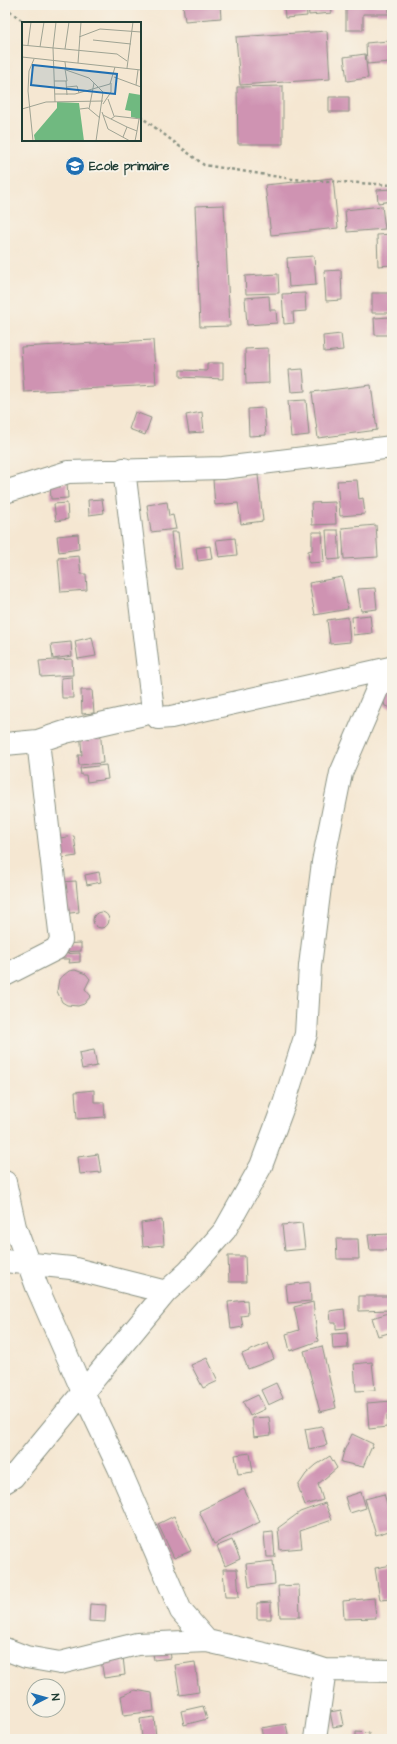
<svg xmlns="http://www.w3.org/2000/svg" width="397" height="1744" viewBox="0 0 397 1744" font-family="'Architects Daughter',sans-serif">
<rect width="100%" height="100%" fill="#f7f3e8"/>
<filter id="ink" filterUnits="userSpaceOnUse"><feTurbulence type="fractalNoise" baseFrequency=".025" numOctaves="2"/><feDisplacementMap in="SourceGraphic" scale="8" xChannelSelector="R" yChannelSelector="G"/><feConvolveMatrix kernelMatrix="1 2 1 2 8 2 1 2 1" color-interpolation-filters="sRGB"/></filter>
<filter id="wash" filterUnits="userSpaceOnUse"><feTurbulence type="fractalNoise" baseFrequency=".012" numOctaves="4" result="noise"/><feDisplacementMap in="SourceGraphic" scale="16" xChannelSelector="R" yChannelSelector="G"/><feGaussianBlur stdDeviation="0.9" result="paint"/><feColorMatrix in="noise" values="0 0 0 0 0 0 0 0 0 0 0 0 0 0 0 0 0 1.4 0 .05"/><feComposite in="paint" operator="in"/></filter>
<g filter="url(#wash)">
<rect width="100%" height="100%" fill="#f5e7d2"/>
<g id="blocks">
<path fill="#cf93b2" d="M183,5H220L221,18L185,21Z
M284,5H306L307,16L285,18Z
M308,5H331L332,13L309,15Z
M346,5H389V14H363V30H346Z
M390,5H392V36H389Z
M327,31L330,79L240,85L236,37Z
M388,41L390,62L367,64L366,43Z
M365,54L368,78L347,81L344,57Z
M283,86V144H238L237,87Z
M329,97H349V112H329Z
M333,178L338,228L271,235L265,185Z
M392,189V201L378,203L377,190Z
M224,205L230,326L200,327L195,206Z
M382,206L385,229L347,232L345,210Z
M392,234V265L378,266L377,235Z
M314,256L316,285L289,287L287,258Z
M341,270L342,300L326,301L324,271Z
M278,274L279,293L246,294L245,276Z
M305,293L306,311L293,312L294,323L284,324L282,294Z
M372,293H392V313H372Z
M269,296L270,310H276L277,323L247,325L245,298Z
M390,317L391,335H375L374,318Z
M341,334L343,350L324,352L323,336Z
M153,340L156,385L24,392L21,347Z
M268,348L269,383L246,384L245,349Z
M207,363H223V379L180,377V370L207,371Z
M303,369L305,391L291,392L289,370Z
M371,385L377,430L318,438L312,392Z
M306,400L309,435L291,437L288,401Z
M264,408L266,435L249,436L248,409Z
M135,412L151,418L145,435L129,429Z
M202,412L204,432L189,433L186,415Z
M258,475L263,521L241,524L238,503L215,505L213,480Z
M357,480L359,499L363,498L365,514L340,516L337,481Z
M67,483L68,498L51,499L50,485Z
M102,499L104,513L89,515L88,500Z
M167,502L169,516L173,515L176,529L151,532L147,505Z
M335,502L336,524L312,525L311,503Z
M67,503L68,519L56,521L54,504Z
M376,525L378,557L344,559L342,528Z
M326,530H338L340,559L328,560Z
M171,532H178L182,569H175Z
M312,532H322L324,562L309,563L308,551L312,550Z
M78,534L79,549L59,552L57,536Z
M235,538L237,555L219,557L216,540Z
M210,546L212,559L198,561L196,548Z
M79,556L81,574H86L87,590L61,592L58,558Z
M342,577L348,609L315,615L309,583Z
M375,588L377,609L361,611L358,589Z
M370,615L372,633L353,635L352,617Z
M348,617L350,642L330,644L327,620Z
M92,637L96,656L78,659L75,641Z
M71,642L72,656L53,659L51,644Z
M72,659L73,675L41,677L39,661Z
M72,677L73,698H62L61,678Z
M392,681V708L385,706L380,690Z
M81,690H92L94,713L82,714Z
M100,728L103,763L79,765L78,755H82L80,730Z
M106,765L108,779L87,782L86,775H81L80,768Z
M74,836L77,856L55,859L53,839Z
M99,872L101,882L87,885L85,875Z
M76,881L79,912L62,914L58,882Z
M93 920a8 8 0 1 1 16 0a8 8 0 1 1-16 0Z
M81,943V951L60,952V944Z
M80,953V962L69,963L70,959H60V954Z
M75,970L86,974L90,979L85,989L91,996L84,1004L78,1006L67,1005L62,1002L57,991L59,979L69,971Z
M94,1050L97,1066L82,1069L79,1053Z
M94,1090V1102H104L105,1117L77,1119L75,1092Z
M98,1154L101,1172L80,1174L78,1157Z
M162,1220L164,1245L143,1247L141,1223Z
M302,1223L305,1249L285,1251L282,1225Z
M390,1234L391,1250H370L368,1235Z
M336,1239H358L359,1259H337Z
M228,1256H245L246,1282H229Z
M310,1282L311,1301L288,1303L286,1285Z
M359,1296H392V1310L359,1311Z
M247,1300L248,1315L241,1316L243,1327L231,1329L228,1302Z
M313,1302L318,1341L290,1351L286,1334L299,1330L294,1307Z
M344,1309L346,1328L336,1329V1323H331L330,1311Z
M392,1312V1332L378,1336L372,1318Z
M347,1333L348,1348L333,1349L332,1334Z
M268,1343L274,1359L248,1369L242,1354Z
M322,1346L336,1408L320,1412L304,1351Z
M207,1358L218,1381L203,1388L191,1365Z
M372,1362L375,1390L356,1391L354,1364Z
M276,1383L283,1398L268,1405L261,1390Z
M258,1395L265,1409L250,1416L243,1402Z
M392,1401V1415H387V1427L369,1429L367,1403Z
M269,1417L271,1435L254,1437L252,1418Z
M322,1426L327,1445L309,1449L305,1429Z
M352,1434L373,1444L363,1467L341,1462L344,1451Z
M250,1453L253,1472L238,1474L235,1455Z
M330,1456L337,1468L318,1484L323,1500L305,1505L298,1486L306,1474L316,1465Z
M244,1489L260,1522L214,1544L199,1511Z
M361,1492L366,1508L350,1513L345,1497Z
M384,1494L390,1513L392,1512V1530L376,1535L365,1499Z
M325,1503L332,1520L300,1531L302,1548L280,1550L278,1528L300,1512Z
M174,1516L191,1551L174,1558L158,1524Z
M273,1532L275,1557H266L264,1533Z
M232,1540L240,1559L225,1566L217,1546Z
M273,1561L275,1584L249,1587L246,1564Z
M392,1565V1599L380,1600L375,1568Z
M223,1569H237L239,1597H225Z
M299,1585L300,1617H280L278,1586Z
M374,1598L376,1618L344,1619L343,1601Z
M271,1602V1619H257V1603Z
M90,1604L106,1605L105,1622L89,1621Z
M169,1644L171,1658L154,1660L152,1646Z
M123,1657L125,1675L104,1678L101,1660Z
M195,1662L199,1692L180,1695L175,1665Z
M135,1690L152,1693L154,1711L124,1715L121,1696Z
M203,1706L207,1719L184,1725L181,1711Z
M341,1710L344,1725L333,1727L330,1712Z
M154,1717L156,1737L142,1738L140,1719Z
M286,1724L289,1739H263L261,1728Z
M356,1732L369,1733V1739H356Z"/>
</g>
</g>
<g filter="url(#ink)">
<use href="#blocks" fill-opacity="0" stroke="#8a9283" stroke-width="1"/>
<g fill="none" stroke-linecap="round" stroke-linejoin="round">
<g stroke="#8a9283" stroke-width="24">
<path id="street" d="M124,469L152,702L153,712L158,718L171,717L390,668
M5,492L68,472L223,468L392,447
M5,744L38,741L65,732L153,712
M5,975L56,949L61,940L38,741
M5,1182L15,1227L37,1287L83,1392L119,1468L181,1611L207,1641L303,1663L325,1670L392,1671
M5,1261L71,1268L166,1292
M5,1482L13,1477L166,1292L188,1272L225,1230L261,1166L284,1104L306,1034L310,966L323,862L341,773L379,685L390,668H392
M5,1649L26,1657L60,1663L137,1644L207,1641
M315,1739L325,1670"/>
</g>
<path stroke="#8a9283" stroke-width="2.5" stroke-dasharray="3 3" stroke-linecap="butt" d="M5,7L25,23
M140,116L204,165L292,179L392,185"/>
<use href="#street" stroke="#fff" stroke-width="22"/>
</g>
</g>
<defs>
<g id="school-disc" transform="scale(1)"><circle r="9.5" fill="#1f6fb2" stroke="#f7f3e8"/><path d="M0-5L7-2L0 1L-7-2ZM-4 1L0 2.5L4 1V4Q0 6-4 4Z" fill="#fff"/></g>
</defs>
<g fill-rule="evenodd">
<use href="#school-disc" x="75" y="166"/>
</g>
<g text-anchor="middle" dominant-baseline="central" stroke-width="4" stroke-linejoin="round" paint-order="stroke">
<g font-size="12" font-weight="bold" fill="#1f3d34" stroke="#f7f3e8" text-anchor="start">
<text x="89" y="166">Ecole primaire</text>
</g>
</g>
<g transform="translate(22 22)">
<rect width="119" height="119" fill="#f5e7d2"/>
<path d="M107,71L119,73V97L109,95V89L103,88ZM35,80L57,81L62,119H13L12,113L35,86Z" fill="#70b980"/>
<path fill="none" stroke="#9fa393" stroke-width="1" d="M57,15L78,7L119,10M71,18L109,22M0,23L95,32L105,39M6,23L9,0M18,25L22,0M43,27L47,0M0,35L119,48M43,40L44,48L67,56L81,70L74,119M56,41L59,0M105,46L111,0M92,55L119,65M32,59H45L43,47M44,59L45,73M114,63L116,48M45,65L55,64L57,71M33,72H53L88,62L93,45M86,77L92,94M33,80L31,26L34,0M81,82L89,70V61M0,87L24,80L81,79M58,87L66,86L78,96M67,87L72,61M80,90L86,107L108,119M81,93L105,105L101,115M89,97L93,94L119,97M105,105L115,109L113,119M115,109L117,97M11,119L6,69L7,49L12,37"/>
<path fill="#1f6fb2" fill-opacity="0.15" stroke="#1f6fb2" stroke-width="2" d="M11,43L95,52L93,72L9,63Z"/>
<rect width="119" height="119" fill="none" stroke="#1f3d34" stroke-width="2"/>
</g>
<rect width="397" height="1744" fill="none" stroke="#f7f3e8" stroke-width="20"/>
<g transform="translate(46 1698) rotate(84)"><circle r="19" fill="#f7f3e8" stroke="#a1aaa0"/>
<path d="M0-3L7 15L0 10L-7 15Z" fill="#1f6fb2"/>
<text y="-6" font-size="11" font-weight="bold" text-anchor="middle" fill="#1f3d34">N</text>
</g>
</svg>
